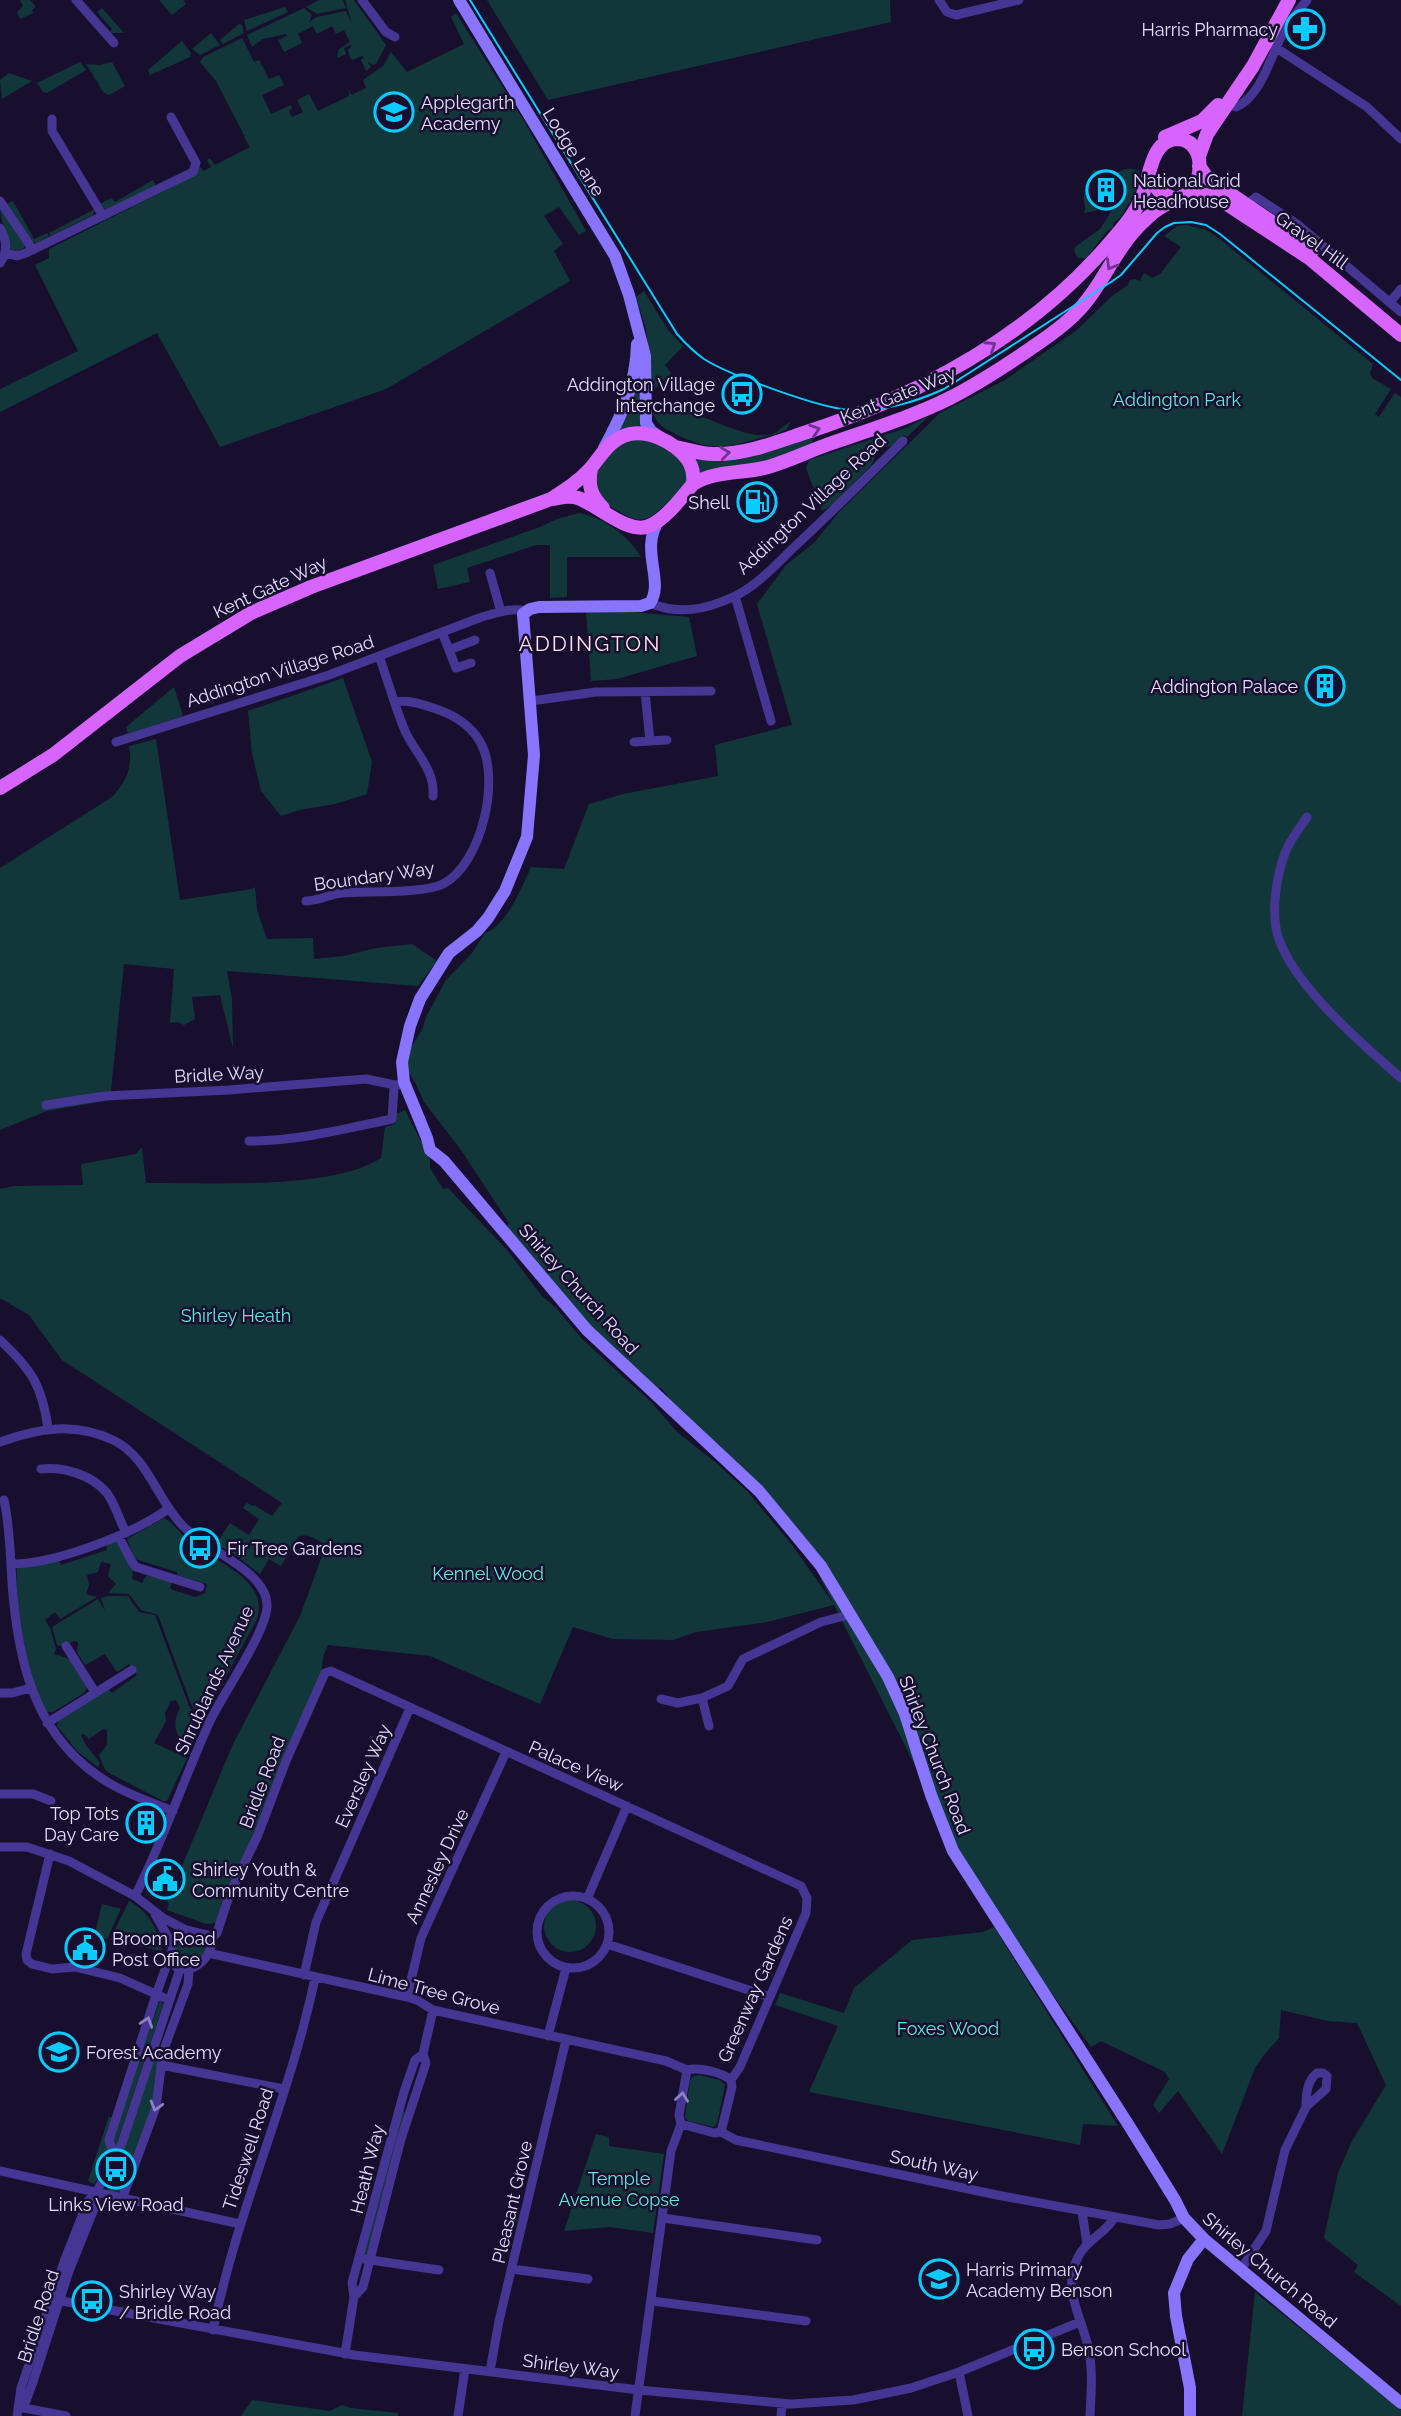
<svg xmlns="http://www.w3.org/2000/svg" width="1401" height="2416" viewBox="0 0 1401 2416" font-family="Raleway,sans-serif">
<rect width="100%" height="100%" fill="#180f2f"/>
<path fill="#12373a" d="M20,0H30L36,7L32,10L33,13L20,19L17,12L23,6Z
M159,0H183L186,4L172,15Z
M319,0H343L346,8L317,14L306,7Z
M345,0H354L386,45L376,64L373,65L368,62L371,67L366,71L361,60L364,58L362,56L353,60L350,58L348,50L353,44L344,48L346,54L337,58L339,49L350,42L344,30L336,34L332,26L317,34L313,26L298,34L302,43L284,52L278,40L287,36L286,34L263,39L252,47L247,35L304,8L312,15L309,22L317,17L346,11L352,24Z
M487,0H890L891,22L548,100Z
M285,7L288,12L247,31L244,20Z
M102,8L124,33H109L112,29L97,12Z
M456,13L524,121L586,231L579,235L559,207L544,216L563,244L554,251L570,281L386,389L220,447L157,333L0,412V389L78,351L35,265L49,258V249L190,178L199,166L204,171L211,167L207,160L210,158L215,165L250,147L244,137L246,134L244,135L216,81L200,62L203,57L242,38L254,62L259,60L269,79L279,75L284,85L262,95L271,114L291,105L292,108L289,111L292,117L303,112L297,100L309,94L318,111L349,96L348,89L351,95L366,88L363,80L383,66L391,52L407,72L462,45L464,44L451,17Z
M239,24L242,25L244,33L223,44L220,40Z
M211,33L220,45L200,55L192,49Z
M182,41L191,53L190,57L150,75L148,70Z
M80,62L86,70L47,93L43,92L37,83Z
M112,62L125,86L109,95L104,93L86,64L100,65Z
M9,73L32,81L2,99L0,80Z
M1125,169H1134L1140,172L1138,187L1121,217L1113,223V228L1107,231L1086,258H1078L1074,251L1075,247L1100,229L1124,192L1123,185L1118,180H1089V184H1093L1092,201L1099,208L1095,211L1084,213C1087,207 1083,204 1084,197C1085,187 1089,177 1094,170L1119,172Z
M153,180L156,186L105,210L100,204L111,198L115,202Z
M13,201L34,239L47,233L49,236L37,243L32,242L6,204Z
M0,206L25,245L24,248L15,252L10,249C9,231 0,225 0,206Z
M95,209L93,215L50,236L49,233Z
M1187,225L1206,230L1216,236L1373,364L1370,373L1372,378L1391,389L1375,414L1379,417L1395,393L1401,397V2306L1354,2272L1358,2265L1324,2238L1338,2173L1352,2141L1386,2085L1357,2023L1328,2021L1281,2010L1279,2038L1263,2056L1255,2068L1222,2154L1178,2091L1159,2113L1153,2105L1169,2079L1165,2072L1101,2041L1091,2047L983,1900L834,1605L767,1622L696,1632L673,1640L613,1639L573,1627L540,1704L430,1656L328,1645L323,1657L321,1676L217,1923L206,1924L167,1910L169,1904L167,1902L233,1744L300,1616L326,1545C317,1540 308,1532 298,1537L281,1566L269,1559L260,1574L235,1555L216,1544L230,1523L249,1535L259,1519L243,1508L247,1503L253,1506L254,1505L272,1516L282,1503L62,1360L29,1315L0,1298V1189L14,1186L83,1185L81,1164L136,1154L142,1147L146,1183C208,1182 330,1191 381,1158L385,1127L395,1124L396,1114L405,1110L430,1159V1168L443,1189L448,1188L507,1250L541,1295L557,1309L582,1339L652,1403L677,1432L715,1462L747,1491L792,1545L833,1603L802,1541L666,1400L667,1395L660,1387L657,1393L579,1316L505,1229L509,1223L461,1150L424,1102L416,1084L402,1062L422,1030L426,1017L446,980L472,953L485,933C506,927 523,885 531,867L564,869L589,804L623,794L718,776L715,745L792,725L757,604L786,565L814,543L839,512L940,413L1005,380L1077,330L1112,296L1128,285L1130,280L1135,279L1140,281L1144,273L1152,278L1160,274L1181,247L1164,236L1177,226Z
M644,291L668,330L683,346L665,365L671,373L652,392L646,329L636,297Z
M641,358C641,380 636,410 644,429L611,439Z
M670,409C700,410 747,442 772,434C779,432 784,425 791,421L787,429L781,432C736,444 719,457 674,433C663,428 656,423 652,411Z
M929,416L907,437L904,435C895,443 890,451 878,445L873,450L875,456L873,463L833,505L822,511L806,468L809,460L906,428Z
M823,434L812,439L813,445L763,463L697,476L689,456Z
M623,438C631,439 643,437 650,439C666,444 697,469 684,487C680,492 673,497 668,502C648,521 641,526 617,510C609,505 601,501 595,494L597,469Z
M579,513C603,517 629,536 641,557H567V597L550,598V545H536L467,568L470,582L438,589L433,565L540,527L557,519Z
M586,611H618L689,617L697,656L617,679L591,681Z
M343,678L372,762L367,794L335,804L299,810L281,816L261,791L252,754L248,711Z
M174,687L183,716L128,734L126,727Z
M156,739L180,900L252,889L255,887L257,910L267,939L313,938L314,959L344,956L376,948L412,944L437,961L418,986L227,971L232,999L233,1048L220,995L192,997L195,1019L184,1025L178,1022L170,1023L174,969L124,964L110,1100L47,1111L0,1130V868L112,797C126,782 133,768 129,746Z
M164,1518C175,1524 182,1536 192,1544C216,1562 272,1581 256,1621L205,1715L196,1711L191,1704L158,1615L141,1610L129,1594L108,1593L116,1584L108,1576L111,1564L101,1562L98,1572L87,1575L89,1585L86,1594L97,1597L60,1619L55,1612L45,1620L50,1628L56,1649L54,1654L70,1659L88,1686L84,1693L53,1712H47C29,1684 14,1601 17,1568L39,1565L59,1559L61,1565L107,1550L106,1544L116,1541L133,1569L132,1579L142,1583L146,1576L151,1575L172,1581L170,1588L173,1590L195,1597L205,1593L207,1584L177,1575V1572L135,1559L127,1539Z
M108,1596H128L139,1612L155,1615L189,1706L193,1712L203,1719L191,1747C175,1739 171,1724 180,1708L176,1700L171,1701L165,1713L166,1721L154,1743L187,1758L167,1801H163L111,1774L105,1770L99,1755L107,1745V1730L103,1729L89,1739L84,1734L81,1735L86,1745L100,1763L98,1767L78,1752L57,1726L58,1721L109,1689L112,1693L137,1675L129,1664L117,1672L105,1654L85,1665L77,1653L78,1643L76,1641L60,1646L57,1645L52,1627L98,1599L105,1611L101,1598Z
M544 1926a26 26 0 1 1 52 0a26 26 0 1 1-52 0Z
M129,1901C147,1910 160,1931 162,1951L110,1940Z
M102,1904L121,1909L107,1939L94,1937Z
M994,1927L1118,2126L1083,2124L1080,2145L809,2092L838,2026L775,2005L780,1993L844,2013L854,1988L912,1940L983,1932Z
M190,1934L204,1939L207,1947C201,1959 191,1969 178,1963C174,1951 176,1937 190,1934Z
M160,2000L163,2005L116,2146L112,2140Z
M159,2053L157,2097L122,2191L117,2194L110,2193L107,2188L108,2184L125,2146L156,2054Z
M699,2075L720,2080L725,2085L717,2124L714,2127L688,2121L685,2117L690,2081L692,2077Z
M403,2111L406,2114L369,2255L366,2256L364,2254Z
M109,2116L112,2118V2156L94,2184L88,2181Z
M596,2134L609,2137V2146L664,2154L653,2233L609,2227L564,2231Z
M1255,2292L1401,2410V2416H1242Z
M252,2400L330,2411L342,2405L351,2408L398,2413V2416H241Z"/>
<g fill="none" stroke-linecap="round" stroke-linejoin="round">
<path stroke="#443692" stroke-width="9" d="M76,0L114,43
M362,0L386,32L395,37
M939,0L947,12L956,15L1019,0
M1267,42L1367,107L1401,139
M1228,105L1236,107C1260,97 1270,59 1281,37C1288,24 1297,12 1307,0
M52,119V131L103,216
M0,201L33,250
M1248,204L1256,197L1297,224L1401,312
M0,228C7,240 8,252 0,263
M5,253L17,256L26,253L193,172L196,163L171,117
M1390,302L1401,289
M490,573L501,612
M735,596L771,721
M650,603C678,615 705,610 733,597C755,587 774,567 791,550C829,515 866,478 903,441
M442,632L456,668L471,663
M449,650L475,640
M379,656C388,681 395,707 405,731C415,753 435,769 433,796
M645,692L650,741
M531,701L596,692L711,691
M116,742L329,675L479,618C493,614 510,607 525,611
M634,742L667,740
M1307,817C1300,828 1289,841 1285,853C1277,875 1272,905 1276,928C1285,979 1362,1044 1401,1078
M306,901C319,901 330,894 342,893C366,891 423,894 443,884C482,864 502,776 479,740C469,724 454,715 436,709C424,705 408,699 395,702
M46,1105L105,1096L229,1090L366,1079L395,1085
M249,1141C298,1141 344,1129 392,1119L394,1088L399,1084
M0,1340C31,1369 42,1385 48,1428
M0,1442C39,1428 74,1422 113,1440C148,1457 156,1498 182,1525C199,1543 223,1553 242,1568C254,1577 268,1591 267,1607C266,1632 223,1694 210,1721C184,1778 164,1839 135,1896
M41,1469C63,1466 92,1475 107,1493C115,1504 120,1521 126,1533
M4,1500C11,1532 10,1563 13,1595C20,1672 39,1741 109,1783C129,1795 151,1802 173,1811
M119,1537L132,1562L136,1567L200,1587
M12,1564C55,1564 133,1534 168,1509
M66,1646L95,1692
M0,1693H12L31,1688
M702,1698L709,1726
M661,1699L678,1703L702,1698L728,1686L743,1659L821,1622L852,1614
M47,1723L132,1670
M0,1794H33L51,1801
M0,1847H27L69,1861L135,1896L163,1918L186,1930L207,1935L212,1943C209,1959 193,1975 176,1967C167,1954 173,1938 186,1930
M50,1854L26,1954L27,1960L32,1964L52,1969L75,1967L120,1978L169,2000
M537 1932a36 36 0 1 1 72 0a36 36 0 1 1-72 0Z
M587,1899L627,1806
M155,1914L173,1946
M211,1939L217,1933L230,1893L258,1835L286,1761L325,1673L331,1671L801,1886L807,1898L806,1913L740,2067L731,2080L732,2087L721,2132
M607,1944L770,1997
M208,1953L407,1997L417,2000L433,2010L666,2061L687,2070C699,2067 721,2072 731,2080
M304,1975L316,1922L410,1708
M407,1997L421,1938L506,1752
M548,2036L566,1968
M161,2065L284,2089
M1317,2073H1323L1327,2076L1326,2089L1306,2107C1306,2094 1307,2081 1317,2073Z
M681,2124L714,2133L721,2132L736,2140L997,2195L1159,2225L1170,2224L1184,2218
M117,2155L111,2147L109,2140L156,1995L167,1964L171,1959
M0,2171L240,2224
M122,2199L156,2107L163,2052L188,1984L189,1970
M1082,2212L1087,2244
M663,2218L817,2240
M364,2259L439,2270
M512,2269L588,2279
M1241,2269L1266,2231L1285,2150L1306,2107
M354,2297L363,2287L401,2139L426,2063L423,2054
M51,2299L354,2355L639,2390L791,2404L853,2400L911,2388L959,2372L1080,2322
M652,2301L806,2321
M213,2330C237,2210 290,2098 315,1978
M345,2354L354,2297L352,2283L404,2092L415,2060L423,2054L433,2010
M490,2371L499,2321L566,2040
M959,2372L968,2416
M19,2407L26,2401L32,2385L69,2271L96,2204V2193
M19,2407L66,2416
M17,2416L21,2388L65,2259L88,2201L96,2193L122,2143L180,1969
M458,2416L465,2369
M635,2416L671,2151L681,2124L679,2115L687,2070
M781,2416L782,2404
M1090,2416C1091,2394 1093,2372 1089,2351C1083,2318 1061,2291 1078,2257C1086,2240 1105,2234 1114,2218"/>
<path stroke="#8874ff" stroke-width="12" d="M459,0L615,256L629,295L645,356L646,423L651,431L661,438
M604,448C623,413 636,384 637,344
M659,520C639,550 665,581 650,603L641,606L539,607L530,609L523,614L534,755L527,837L505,891L488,918L477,931L449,953L420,999L410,1026L402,1062L404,1082L427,1138L430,1150L444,1161L587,1330L759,1491L821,1566L888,1677L905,1714L931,1795L953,1851L1128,2124L1175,2200L1184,2218L1204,2239L1401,2403
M1190,2416V2388L1176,2316L1174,2293L1188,2259L1204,2239"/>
<path stroke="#d764ff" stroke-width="14" d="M1165,137L1202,121L1218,105
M1199,156L1207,134L1253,66L1289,0
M1199,166L1207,178L1313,250
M1149,177L1159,191L1174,199
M1191,192L1216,197L1309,258L1401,335
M675,447C687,449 700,454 713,454C740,455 769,445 795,436C912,399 1025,340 1106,247C1120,231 1136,214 1143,194C1150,176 1151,138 1179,139C1186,140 1192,143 1195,149C1202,159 1200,176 1195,186C1190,197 1173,199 1163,206C1155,210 1149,216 1143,222C1114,249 1102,288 1074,315C1060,329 1043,340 1027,351C1002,368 977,384 950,398C912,417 869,430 829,444C809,451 789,461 768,467C743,474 716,470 693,484
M591,468C588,485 590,495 603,508
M0,788L53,755L180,656L251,613L311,587L551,499C560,498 569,495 578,498C598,505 628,535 649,526C666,519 682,497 693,484C695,467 688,457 675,447C656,433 630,426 611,444C602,452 597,461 590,469C578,482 565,490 551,499"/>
<path stroke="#09cbff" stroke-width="2" d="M470,0L677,334C685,343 694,352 704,359C729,375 822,409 851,410C885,411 913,403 944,389L1111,282L1121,275L1157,233L1165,227L1174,223L1191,222L1206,225L1220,234L1401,380"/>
</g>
<defs><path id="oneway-chevron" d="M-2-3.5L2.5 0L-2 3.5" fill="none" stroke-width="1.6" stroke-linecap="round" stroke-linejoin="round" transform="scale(1.75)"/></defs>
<g stroke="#6e358d">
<use href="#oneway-chevron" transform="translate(1111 265) rotate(121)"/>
<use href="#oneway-chevron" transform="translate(991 346) rotate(-33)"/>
<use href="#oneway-chevron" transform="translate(815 430) rotate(-18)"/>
<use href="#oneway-chevron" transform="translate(725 453) rotate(-7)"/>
</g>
<g stroke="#8c81c3">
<use href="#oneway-chevron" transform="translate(147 2022) rotate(-72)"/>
<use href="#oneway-chevron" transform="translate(682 2097) rotate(-82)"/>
<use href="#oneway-chevron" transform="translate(156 2106) rotate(106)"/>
</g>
<defs>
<g id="pharmacy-ring" transform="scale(2.0125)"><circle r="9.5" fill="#180f2f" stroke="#09cbff" stroke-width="1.5"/><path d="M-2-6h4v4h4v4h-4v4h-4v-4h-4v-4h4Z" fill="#09cbff"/></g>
<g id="school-ring" transform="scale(2.0125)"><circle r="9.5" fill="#180f2f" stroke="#09cbff" stroke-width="1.5"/><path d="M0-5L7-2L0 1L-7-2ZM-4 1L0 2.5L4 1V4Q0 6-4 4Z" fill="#09cbff"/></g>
<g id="building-ring" transform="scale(2.0125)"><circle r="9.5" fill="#180f2f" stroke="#09cbff" stroke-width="1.5"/><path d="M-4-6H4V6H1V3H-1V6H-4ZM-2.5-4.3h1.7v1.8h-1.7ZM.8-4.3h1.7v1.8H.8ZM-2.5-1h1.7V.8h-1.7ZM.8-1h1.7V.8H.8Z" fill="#09cbff"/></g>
<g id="bus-ring" transform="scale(2.0125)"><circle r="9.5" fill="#180f2f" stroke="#09cbff" stroke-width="1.5"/><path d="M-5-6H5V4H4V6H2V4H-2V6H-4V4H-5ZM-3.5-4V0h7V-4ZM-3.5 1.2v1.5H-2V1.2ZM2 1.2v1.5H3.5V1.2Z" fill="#09cbff"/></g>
<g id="fuel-ring" transform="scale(2.0125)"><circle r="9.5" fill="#180f2f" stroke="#09cbff" stroke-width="1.5"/><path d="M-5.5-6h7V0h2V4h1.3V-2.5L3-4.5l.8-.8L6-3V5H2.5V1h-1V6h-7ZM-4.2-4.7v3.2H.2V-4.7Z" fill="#09cbff"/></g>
<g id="civic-ring" transform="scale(2.0125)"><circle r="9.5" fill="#180f2f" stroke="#09cbff" stroke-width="1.5"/><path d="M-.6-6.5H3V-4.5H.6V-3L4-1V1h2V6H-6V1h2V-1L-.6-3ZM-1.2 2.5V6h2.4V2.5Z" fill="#09cbff"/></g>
</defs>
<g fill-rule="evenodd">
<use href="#pharmacy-ring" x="1305" y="29"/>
<use href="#school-ring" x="394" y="112"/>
<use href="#building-ring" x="1106" y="190"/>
<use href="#bus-ring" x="742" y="394"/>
<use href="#fuel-ring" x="757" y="502"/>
<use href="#building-ring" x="1325" y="686"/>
<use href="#bus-ring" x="200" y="1548"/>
<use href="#building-ring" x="146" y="1823"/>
<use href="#civic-ring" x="165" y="1879"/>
<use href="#civic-ring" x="85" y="1948"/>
<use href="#school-ring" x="59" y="2052"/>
<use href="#bus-ring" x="116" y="2169"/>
<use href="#school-ring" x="939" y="2279"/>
<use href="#bus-ring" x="92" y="2301"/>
<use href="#bus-ring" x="1034" y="2349"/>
</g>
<g text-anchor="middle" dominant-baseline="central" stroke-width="5" stroke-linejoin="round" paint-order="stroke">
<g font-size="18" fill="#e5ddff" stroke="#180f2f" text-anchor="start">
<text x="1278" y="29" text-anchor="end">Harris Pharmacy</text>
<text x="421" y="102">Applegarth<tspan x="421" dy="21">Academy</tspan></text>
<text x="1133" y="180">National Grid<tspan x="1133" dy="21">Headhouse</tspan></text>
<text x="715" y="384" text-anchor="end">Addington Village<tspan x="715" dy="21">Interchange</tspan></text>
<text x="730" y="502" text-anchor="end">Shell</text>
<text x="1298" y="686" text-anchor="end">Addington Palace</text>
<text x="227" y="1548">Fir Tree Gardens</text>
<text x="119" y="1813" text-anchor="end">Top Tots<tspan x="119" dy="21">Day Care</tspan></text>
<text x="192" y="1869">Shirley Youth &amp;<tspan x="192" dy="21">Community Centre</tspan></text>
<text x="112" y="1938">Broom Road<tspan x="112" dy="21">Post Office</tspan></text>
<text x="86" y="2052">Forest Academy</text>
<text x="116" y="2204" text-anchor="middle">Links View Road</text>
<text x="966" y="2269">Harris Primary<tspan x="966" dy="21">Academy Benson</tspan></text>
<text x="119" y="2291">Shirley Way<tspan x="119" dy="21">/ Bridle Road</tspan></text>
<text x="1061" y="2349">Benson School</text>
</g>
<g font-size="18" fill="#e5ddff" stroke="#180f2f">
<text transform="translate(574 152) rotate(58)">Lodge Lane</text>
<text transform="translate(1312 240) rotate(36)">Gravel Hill</text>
<text transform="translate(898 395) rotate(-22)">Kent Gate Way</text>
<text transform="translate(811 504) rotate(-43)">Addington Village Road</text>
<text transform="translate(270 587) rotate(-25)">Kent Gate Way</text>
<text transform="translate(280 671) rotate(-18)">Addington Village Road</text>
<text transform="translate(374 876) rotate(-8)">Boundary Way</text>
<text transform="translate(219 1074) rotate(-3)">Bridle Way</text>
<text transform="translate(579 1289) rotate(48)">Shirley Church Road</text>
<text transform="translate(214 1680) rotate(-65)">Shrublands Avenue</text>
<text transform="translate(935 1755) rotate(69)">Shirley Church Road</text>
<text transform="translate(576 1766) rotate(24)">Palace View</text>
<text transform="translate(363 1776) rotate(-66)">Eversley Way</text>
<text transform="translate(262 1782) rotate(-69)">Bridle Road</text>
<text transform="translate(437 1866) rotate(-65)">Annesley Drive</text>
<text transform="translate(755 1989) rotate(-66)">Greenway Gardens</text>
<text transform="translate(434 1991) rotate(15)">Lime Tree Grove</text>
<text transform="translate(248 2149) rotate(-72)">Tideswell Road</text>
<text transform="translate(934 2165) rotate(12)">South Way</text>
<text transform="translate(367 2169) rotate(-76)">Heath Way</text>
<text transform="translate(512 2202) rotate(-77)">Pleasant Grove</text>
<text transform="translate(1270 2270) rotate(40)">Shirley Church Road</text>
<text transform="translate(38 2316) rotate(-72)">Bridle Road</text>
<text transform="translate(571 2366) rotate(7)">Shirley Way</text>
</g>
<g font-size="18" fill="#5decd8" stroke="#180f2f">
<text x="1177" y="399">Addington Park</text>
<text x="236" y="1315">Shirley Heath</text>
<text x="488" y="1573">Kennel Wood</text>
<text x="948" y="2028">Foxes Wood</text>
<text x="619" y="2178">Temple<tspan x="619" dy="21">Avenue Copse</tspan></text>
</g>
<g font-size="21" letter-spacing="2" fill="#ffdff0" stroke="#180f2f">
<text x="590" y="643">ADDINGTON</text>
</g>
</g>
</svg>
